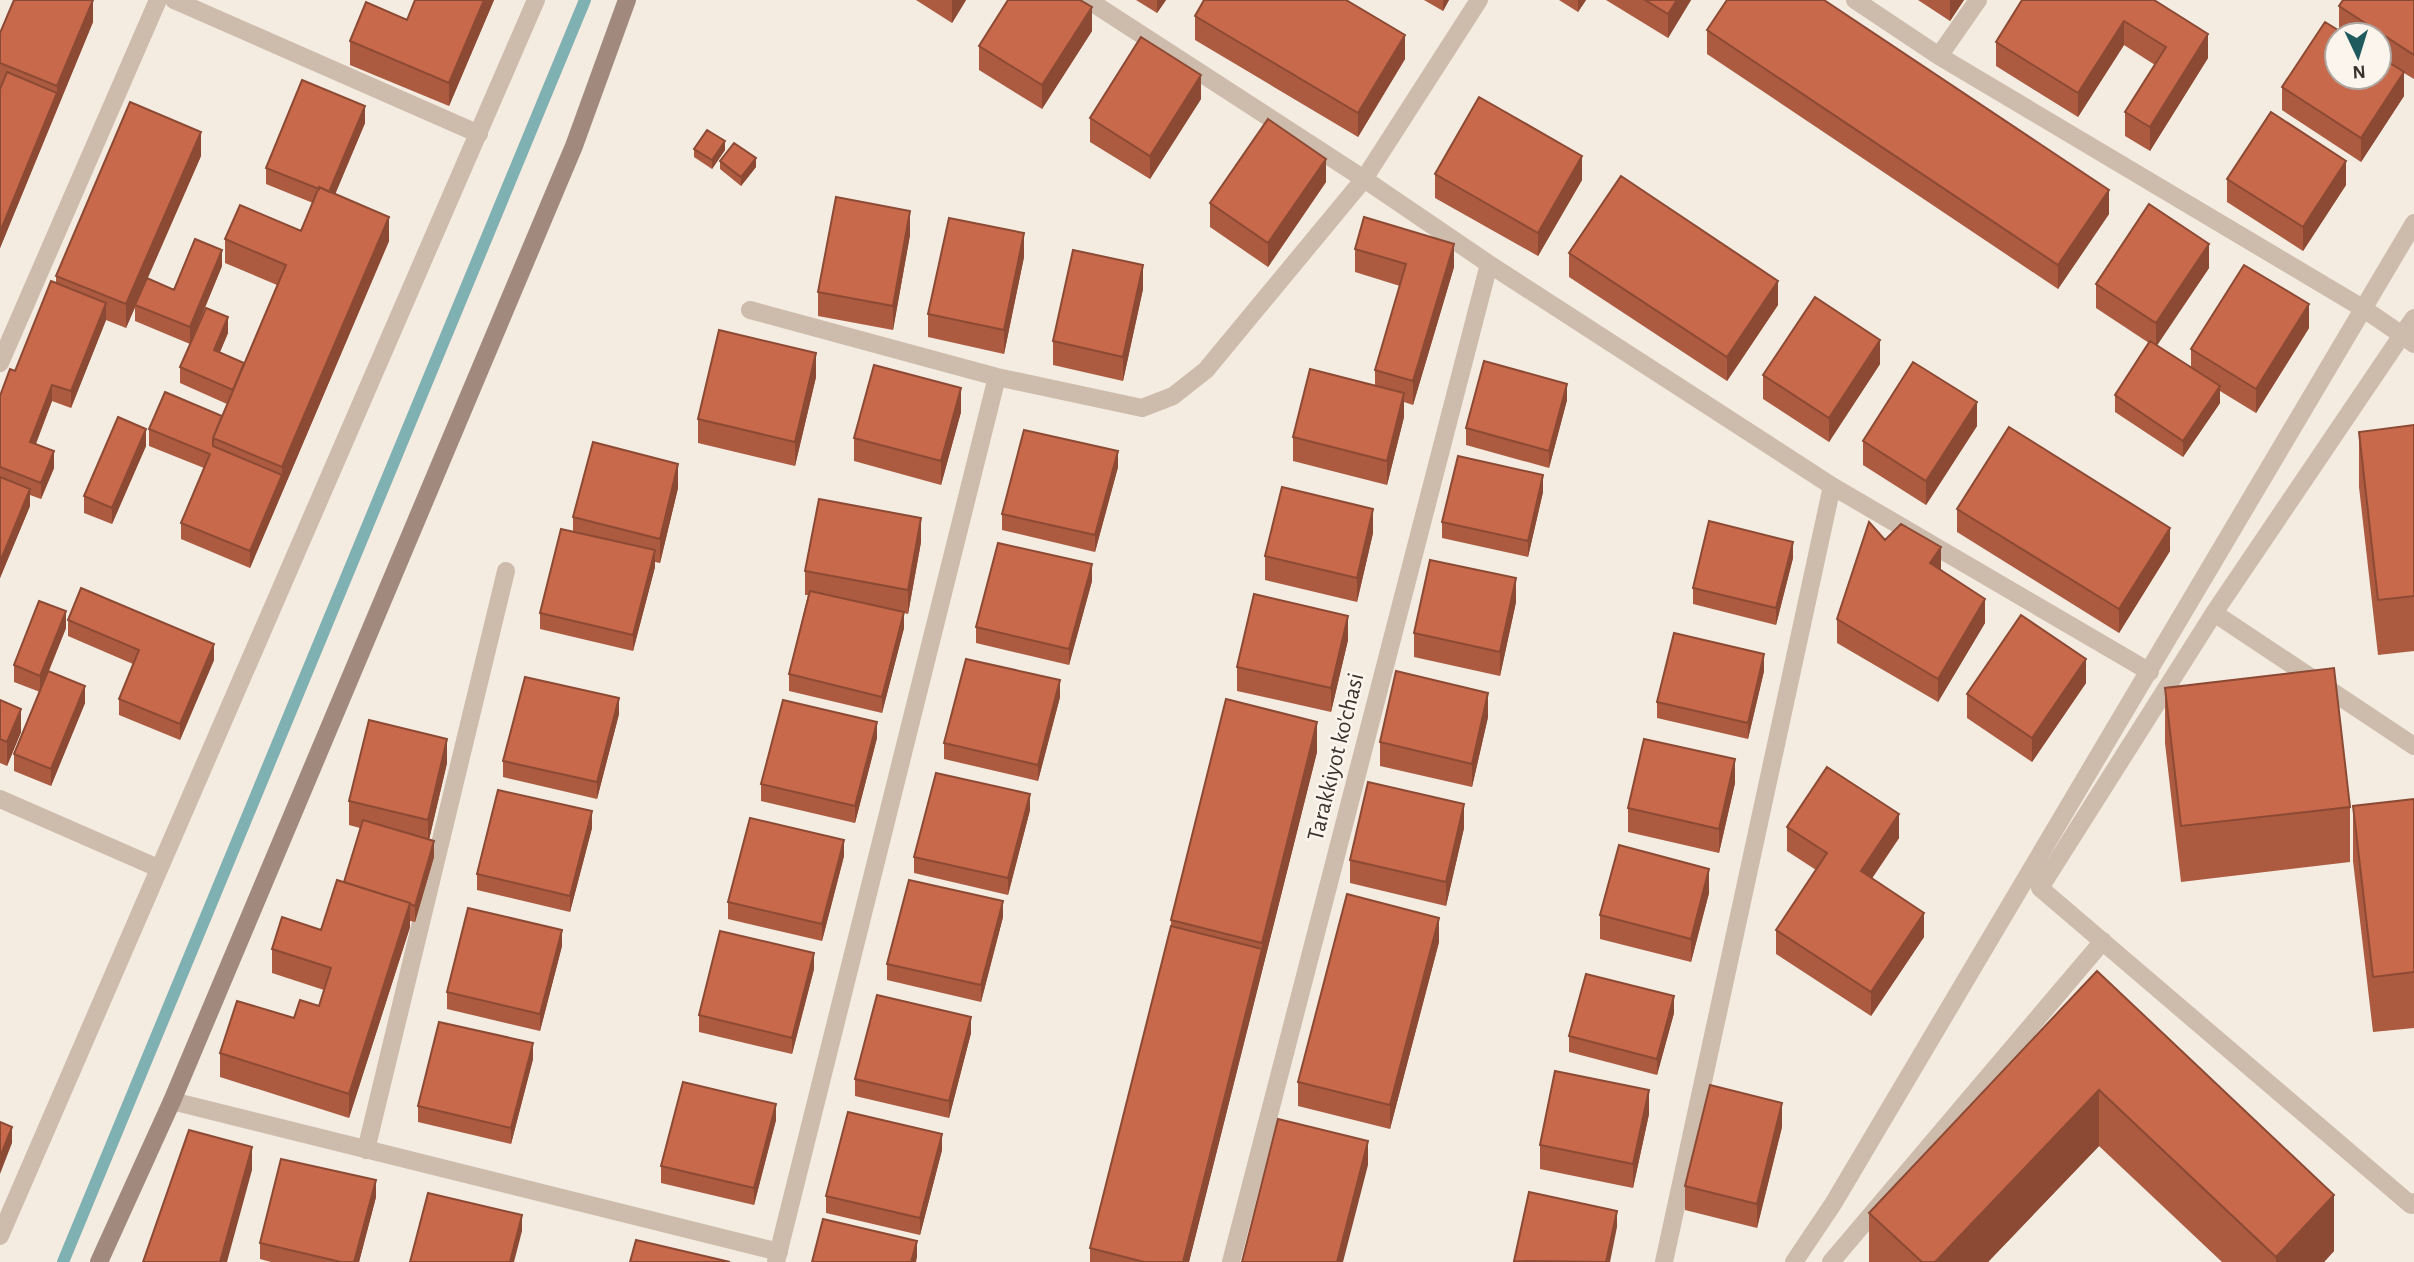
<svg xmlns="http://www.w3.org/2000/svg" width="2414" height="1262" viewBox="0 0 2414 1262" font-family="'Alegreya Sans',sans-serif">
<rect width="100%" height="100%" fill="#f4ebe1"/>
<g fill="none" stroke-linecap="round" stroke-linejoin="round">
<path stroke="#7fb0b2" stroke-width="12" d="M63,1262L585,0"/>
<path stroke="#cdbbac" stroke-width="18" d="M2364,309L2402,335L2214,613L2040,888L2411,1205L2414,1202
M2414,318L2402,335L2414,344
M2214,613L2414,746
M1664,1262L1832,486
M1831,1262L2103,941"/>
<path stroke="#cdbbac" stroke-width="18" d="M174,0L479,134
M1088,0L1364,179L1489,264L1832,486L2150,672
M1855,0L1939,56L2364,309
M1939,56L1978,0
M750,310L997,377L1142,408L1173,396L1206,370L1364,179L1479,0
M0,363L158,0
M0,799L158,868
M172,1101L779,1252
M366,1150L506,571
M0,1236L536,0
M776,1262L997,377
M1231,1262L1489,264
M1794,1262L1833,1204L2414,223"/>
<path stroke="#a18a7d" stroke-width="18" d="M99,1262L172,1101L574,146L627,0"/>
</g>
<path fill="#ac5a40" d="M93,0V22L0,248L1,87H0V33Z
M494,0L449,106L350,65V41L407,20Z
M916,0H966L952,23Z
M1136,0H1166L1157,13Z
M1424,0H1449L1443,11Z
M1559,0H1586L1578,12Z
M1606,0H1691L1668,38Z
M1918,0H1964L1950,21Z
M2154,0L2208,58L2150,151L2125,136V112L2155,65L2124,45L2078,117L1996,66V42Z
M2414,0V79L2404,73V96L2361,162L2282,110V87L2379,56V35H2347L2339,30V6Z
M1195,16L1405,59L1358,137L1195,40Z
M1707,30L2109,214L2058,289L1707,54Z
M1092,31L1042,109L979,70V46Z
M1201,99L1150,179L1090,142V118Z
M365,123L335,194L389,241L250,568L181,539V523L204,468L149,446V429L222,416L227,404L180,383V367L228,333L220,352L244,363L277,285L225,263V239L301,231L313,203L266,184V168Z
M694,149L725,150L712,169L694,157Z
M201,156L147,279L174,290L222,266L190,344L135,321V307L126,328L106,320L71,408L52,401L36,444L54,468L41,499L30,495V506L0,578V396L15,371L56,284V276Z
M720,161L756,167L741,186L720,169Z
M1435,174L1582,180L1538,256L1435,198Z
M2227,179L2346,185L2303,251L2227,202Z
M1326,182L1268,267L1210,227V203Z
M910,235L893,330L818,316V292Z
M1355,249L1454,267L1413,405L1404,402V417L1387,485L1293,461V437L1375,386V370L1400,286L1355,272Z
M1569,253L1778,305L1727,381L1569,277Z
M1024,257L1004,354L928,337V314Z
M2209,268L2157,345L2191,368V349L2309,328L2256,413L2220,391V403L2183,457L2115,412V395L2149,343L2096,308V284Z
M1143,289L1123,381L1053,365V341Z
M1880,364L1829,442L1763,399V375Z
M816,377L795,466L698,443V419Z
M1567,400L1549,468L1466,445V428Z
M961,412L941,485L854,461V438Z
M2414,425V651L2378,655L2359,487V432Z
M1977,426L1926,505L1863,465V441Z
M146,446L112,524L84,513V496Z
M1118,467L1095,552L1002,530V514Z
M678,488L660,563L655,562V567L633,651L540,629V613L573,531V517Z
M1543,492L1528,557L1442,538V522Z
M1957,509L2170,551L2119,633L1957,532Z
M1373,533L1357,602L1265,580V556Z
M1885,540L1941,570L1985,623L1938,702L1837,643V619Z
M921,542L908,614L904,613V628L882,713L789,691V674L808,595H805V571Z
M1793,558L1776,625L1693,604V588Z
M1092,581L1069,665L976,643V627Z
M1516,602L1500,676L1414,657V633Z
M68,620L214,660L180,740L119,715V699L133,664L68,636Z
M66,628L49,671L85,703L51,786L14,771V754L40,692L14,682V665Z
M1348,640L1331,712L1237,691V667Z
M1764,671L1748,739L1657,718V702Z
M2086,683L2032,762L1967,718V694Z
M2165,688L2350,807V862L2181,882L2165,743Z
M1060,697L1038,781L944,759V743Z
M0,700L21,732L7,766L0,763Z
M619,714L597,799L503,777V761Z
M1488,717L1472,787L1380,766V742Z
M877,738L855,823L761,801V784Z
M1317,752L1189,1262H1090V1248L1171,926V920Z
M447,763L429,840L434,857L415,922L410,921V927L349,1118L220,1077V1053L319,1006L324,990L272,973V949L321,930L344,882L360,828L349,825V801Z
M1735,783L1719,853L1628,832V808Z
M2414,799V1028L2373,1032L2353,861V806Z
M1030,810L1008,895L914,873V857Z
M1787,827L1899,838L1872,878L1924,937L1871,1016L1776,954V930L1816,870L1787,851Z
M592,828L570,912L477,890V874Z
M1464,828L1446,906L1350,883V860Z
M844,856L822,941L728,919V902Z
M1709,893L1691,962L1600,939V915Z
M1003,917L981,1002L887,980V964Z
M1439,942L1390,1129L1298,1106V1082Z
M562,946L540,1031L447,1009V992Z
M814,969L792,1054L699,1032V1015Z
M2097,971L2334,1251L2324,1262H2222L2099,1146L1988,1262H1869V1213Z
M1674,1013L1657,1075L1569,1052V1036Z
M971,1033L949,1118L855,1096V1079Z
M533,1059L511,1144L418,1122V1106Z
M1649,1114L1633,1188L1540,1169V1145Z
M776,1120L754,1205L661,1183V1166Z
M1782,1127L1757,1228L1685,1210V1186Z
M942,1150L920,1235L826,1213V1196Z
M376,1197L359,1262H271L260,1259V1243Z"/>
<path fill="#8c4a34" d="M93,0V22L0,248V232L57,93V86Z
M484,0H494L449,106V83Z
M952,0H966L952,23Z
M1157,0H1166L1157,13Z
M1443,0H1449L1443,11Z
M1578,0H1586L1578,12Z
M1677,0H1691L1668,38V14Z
M1950,0H1964L1950,21Z
M1092,7V31L1042,109V85Z
M2124,21V45L2078,117V93Z
M2208,34V58L2150,151V127Z
M1405,35V59L1358,137V113Z
M2404,72V96L2361,162V138Z
M1201,75V99L1150,179V156Z
M365,106V123L329,209V193Z
M201,132V156L126,328V304Z
M725,141V150L712,169V160Z
M1582,156V180L1538,256V233Z
M756,158V167L741,186V177Z
M1326,159V182L1268,267V243Z
M2346,161V185L2303,251V227Z
M2109,190V214L2058,289V265Z
M910,211V235L893,330V306Z
M389,217V241L250,568V551L282,475V467Z
M1024,233V257L1004,354V330Z
M1454,244V267L1413,405V381Z
M2209,244V268L2156,347V323Z
M222,250V266L190,344V327Z
M1143,265V289L1123,381V357Z
M1778,281V305L1727,381V357Z
M106,303V320L71,408V391Z
M2309,304V328L2256,413V389Z
M228,317V333L214,366V350Z
M1880,340V364L1829,442V418Z
M816,353V377L795,466V442Z
M1567,384V400L1549,468V451Z
M52,385V401L30,458V442Z
M2220,386V403L2183,457V441Z
M961,388V412L941,485V461Z
M1404,393V417L1387,485V461Z
M1977,402V426L1926,505V481Z
M146,429V446L112,524V508Z
M54,451V468L41,499V483Z
M1118,451V467L1095,552V535Z
M678,464V488L660,563V539Z
M1543,475V492L1528,557V541Z
M30,489V506L0,578V562Z
M1373,509V533L1357,602V578Z
M921,518V542L908,614V590Z
M2170,528V551L2119,633V609Z
M1793,542V558L1776,625V608Z
M1941,547V571L1930,563Z
M655,550V567L633,651V635Z
M1092,564V581L1069,665V649Z
M1516,578V602L1500,676V652Z
M1985,599V623L1938,702V679Z
M66,611V628L40,692V676Z
M904,612V628L882,713V697Z
M1348,616V640L1331,712V688Z
M214,644V660L180,740V724Z
M1764,654V671L1748,739V723Z
M2086,659V683L2032,762V738Z
M1060,680V697L1038,781V765Z
M85,686V703L51,786V769Z
M1488,693V717L1472,787V764Z
M619,698V714L597,799V782Z
M21,709V732L7,766V742Z
M877,722V738L855,823V806Z
M1317,722V752L1189,1262H1183L1262,949V943Z
M447,739V763L428,844V820Z
M1735,759V783L1719,853V829Z
M1030,794V810L1008,895V878Z
M1464,804V828L1446,906V882Z
M592,811V828L570,912V896Z
M1899,814V838L1861,895V871Z
M844,840V856L822,941V924Z
M434,841V857L415,922V906Z
M1709,869V893L1691,962V939Z
M1003,901V917L981,1002V985Z
M410,903V927L349,1118V1094Z
M1924,913V937L1871,1016V992Z
M1439,918V942L1390,1129V1105Z
M562,930V946L540,1031V1014Z
M814,953V969L792,1054V1038Z
M1674,996V1013L1657,1075V1059Z
M971,1017V1033L949,1118V1101Z
M533,1043V1059L511,1144V1128Z
M1649,1090V1114L1633,1188V1164Z
M2099,1090V1146L1988,1262H1935Z
M1782,1103V1127L1757,1228V1204Z
M776,1104V1120L754,1205V1188Z
M12,1127V1143L0,1174V1157Z
M942,1134V1150L920,1235V1218Z
M1368,1141V1165L1343,1262H1337Z
M252,1147V1170L227,1262H220Z
M376,1180V1197L359,1262H354Z
M2334,1195V1251L2324,1262H2276V1257Z
M1617,1211V1227L1610,1262H1606Z
M522,1215V1231L514,1262H510Z
M917,1241V1257L916,1262H911Z"/>
<path fill="#c8694b" stroke="#8c4a34" stroke-width="2" d="M14,0H93L57,86L0,63V33Z
M415,0H484L449,83L350,41L366,2L407,20Z
M1008,0H1080L1092,7L1042,85L979,46Z
M1204,0H1346L1405,35L1358,113L1195,16Z
M1645,0H1677L1668,14Z
M1727,0H1824L2109,190L2058,265L1707,30Z
M2022,0H2154L2208,34L2150,127L2125,112L2166,47L2124,21L2078,93L1996,42Z
M2343,0H2414V55L2339,6Z
M2325,22L2346,35H2337V77H2379V56L2404,72L2361,138L2282,87Z
M1141,37L1201,75L1150,156L1090,118Z
M7,72L57,93L0,232V89Z
M302,80L365,106L329,192L319,187V189L266,168Z
M1479,97L1582,156L1538,233L1435,174Z
M130,102L201,132L126,304L56,276Z
M2271,112L2346,161L2303,227L2227,179Z
M1268,119L1326,159L1268,243L1210,203Z
M707,130L725,141L712,160L694,149Z
M734,143L756,158L741,177L720,161Z
M1621,176L1778,281L1727,357L1569,253Z
M319,187L389,217L282,467L213,438L286,265L225,239L240,205L301,231Z
M836,197L910,211L893,306L818,292Z
M2149,204L2209,244L2156,323L2096,284Z
M1364,217L1454,244L1413,381L1375,370L1406,264L1355,249Z
M949,218L1024,233L1004,330L928,314Z
M195,239L222,250L190,327L135,305L147,278L174,290Z
M1073,250L1143,265L1123,357L1053,341Z
M2244,265L2309,304L2256,389L2191,349Z
M51,281L106,303L71,391L52,385L30,442L54,451L41,483L0,467V396L10,369L15,371Z
M1815,297L1880,340L1829,418L1763,375Z
M206,308L228,317L214,350L244,363L233,390L180,367Z
M719,330L816,353L795,442L698,419Z
M2150,341L2220,386L2183,441L2115,395Z
M1484,361L1567,384L1549,451L1466,428Z
M1913,362L1977,402L1926,481L1863,441Z
M874,365L961,388L941,461L854,438Z
M1310,369L1404,393L1387,461L1293,437Z
M165,392L222,416L213,438V446L282,475L250,551L181,523L210,454L149,429Z
M118,417L146,429L112,508L84,496Z
M2414,425V596L2378,600L2359,432Z
M2009,427L2170,528L2119,609L1957,509Z
M1024,430L1118,451L1095,535L1002,514Z
M593,442L678,464L660,539L573,517Z
M1458,456L1543,475L1528,541L1442,522Z
M0,477L30,489L0,562Z
M1282,487L1373,509L1357,578L1265,556Z
M819,499L921,518L908,590L805,571Z
M1709,521L1793,542L1776,608L1693,588Z
M1869,522L1885,540L1901,524L1941,547L1930,563L1985,599L1938,679L1837,619Z
M561,529L655,550L633,635L540,613Z
M998,543L1092,564L1069,649L976,627Z
M1430,560L1516,578L1500,652L1414,633Z
M81,588L214,644L180,724L119,699L139,650L68,620Z
M810,591L904,612L882,697L789,674Z
M1254,594L1348,616L1331,688L1237,667Z
M39,601L66,611L40,676L14,665Z
M2021,615L2086,659L2032,738L1967,694Z
M1674,633L1764,654L1748,723L1657,702Z
M966,659L1060,680L1038,765L944,743Z
M2334,668L2350,807L2181,826L2165,688Z
M48,671L85,686L51,769L14,754Z
M1396,671L1488,693L1472,764L1380,742Z
M525,677L619,698L597,782L503,761Z
M1226,699L1317,722L1262,943L1171,920Z
M0,700L21,709L7,742L0,739Z
M783,700L877,722L855,806L761,784Z
M369,720L447,739L428,820L349,801Z
M1644,739L1735,759L1719,829L1628,808Z
M1827,767L1899,814L1861,871L1924,913L1871,992L1776,930L1827,853L1787,827Z
M936,773L1030,794L1008,878L914,857Z
M1368,782L1464,804L1446,882L1350,860Z
M498,790L592,811L570,896L477,874Z
M2414,799V972L2373,977L2353,806Z
M750,818L844,840L822,924L728,902Z
M363,820L434,841L415,906L410,904V903L344,882Z
M1619,845L1709,869L1691,939L1600,915Z
M337,880L410,903L349,1094L220,1053L237,1001L294,1018L300,1000L319,1006L331,968L272,949L282,917L321,930Z
M909,880L1003,901L981,985L887,964Z
M1347,894L1439,918L1390,1105L1298,1082Z
M468,908L562,930L540,1014L447,992Z
M1171,926L1262,949L1183,1262H1144L1090,1248Z
M720,931L814,953L792,1038L699,1015Z
M2097,971L2334,1195L2276,1257L2099,1090L1935,1262H1922L1869,1213Z
M1586,974L1674,996L1657,1059L1569,1036Z
M877,995L971,1017L949,1101L855,1079Z
M439,1022L533,1043L511,1128L418,1106Z
M1555,1071L1649,1090L1633,1164L1540,1145Z
M683,1082L776,1104L754,1188L661,1166Z
M1710,1085L1782,1103L1757,1204L1685,1186Z
M848,1112L942,1134L920,1218L826,1196Z
M1278,1119L1368,1141L1337,1262H1242Z
M0,1122L12,1127L0,1157Z
M189,1130L252,1147L220,1262H143Z
M281,1159L376,1180L354,1262H341L260,1243Z
M1529,1192L1617,1211L1606,1262L1514,1261Z
M428,1193L522,1215L510,1262H410Z
M823,1219L917,1241L911,1262H812Z
M636,1240L730,1262H630Z"/>
<g text-anchor="middle" dominant-baseline="central" stroke-width="5" stroke-linejoin="round" paint-order="stroke">
<g font-size="24" fill="#3b302b" stroke="#fbf5ee">
<text transform="translate(1336 757) rotate(-76)">Tarakkiyot ko'chasi</text>
</g>
</g>
<g transform="translate(2358 56) rotate(176)"><circle r="33" fill="#fbf5ee" stroke="#aea6a0" stroke-width="2"/>
<path d="M0-5L12 26L0 18L-12 26Z" fill="#1f5a5e"/>
<text y="-10" font-size="19" font-weight="bold" text-anchor="middle" fill="#3b302b">N</text>
</g>
</svg>
